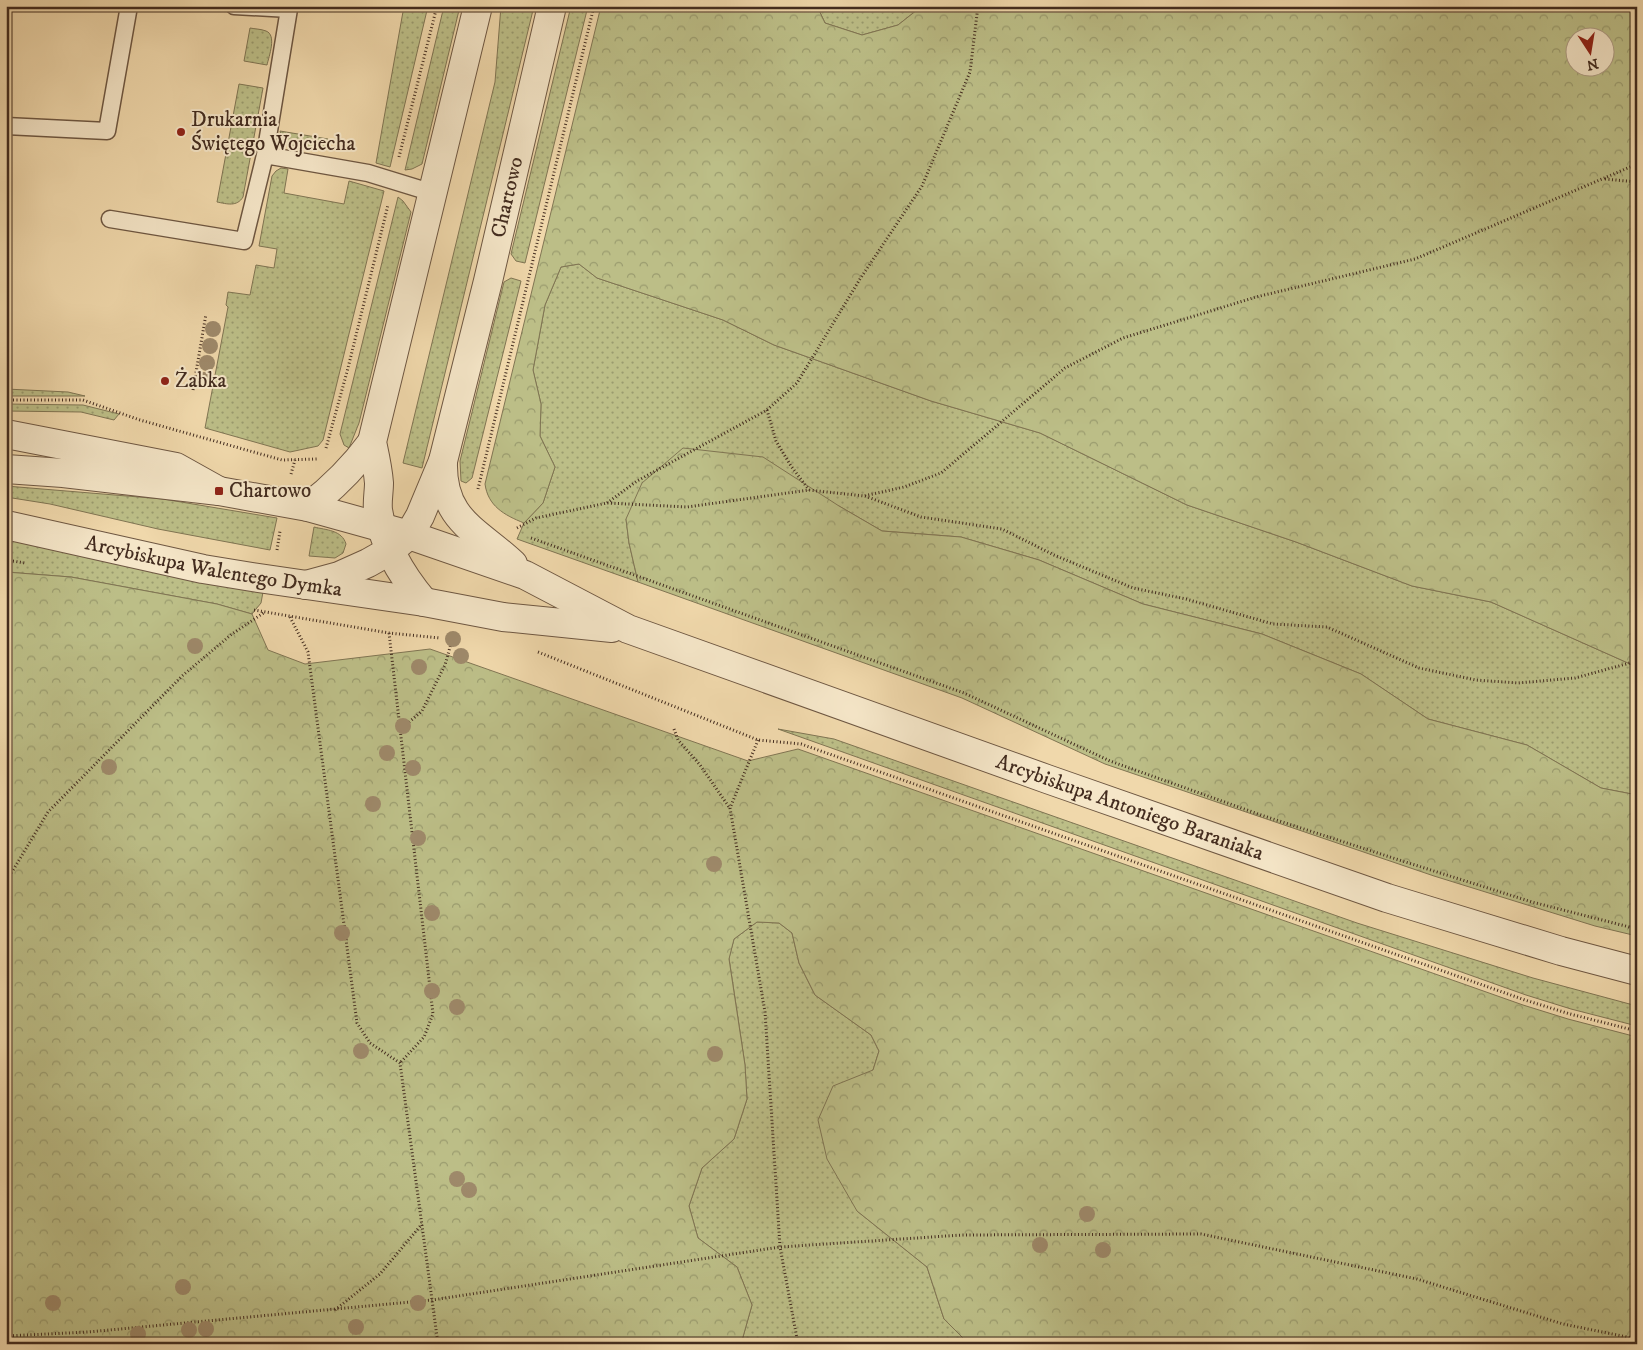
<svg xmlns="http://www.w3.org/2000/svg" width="1643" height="1350" viewBox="0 0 1643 1350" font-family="'IM FELL DW Pica',serif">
<defs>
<pattern id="grass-dots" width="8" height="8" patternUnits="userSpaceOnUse" patternTransform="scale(1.25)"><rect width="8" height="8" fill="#bcbe87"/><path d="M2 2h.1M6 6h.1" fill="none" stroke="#9a9b6e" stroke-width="1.8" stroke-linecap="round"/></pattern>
<pattern id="forest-crowns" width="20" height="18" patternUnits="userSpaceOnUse" patternTransform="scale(1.25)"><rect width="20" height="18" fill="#bcbe87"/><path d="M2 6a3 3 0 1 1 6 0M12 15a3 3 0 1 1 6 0" fill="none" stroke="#9a9b6e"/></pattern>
</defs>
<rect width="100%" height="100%" fill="#f0d8ab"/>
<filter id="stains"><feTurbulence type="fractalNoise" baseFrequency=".004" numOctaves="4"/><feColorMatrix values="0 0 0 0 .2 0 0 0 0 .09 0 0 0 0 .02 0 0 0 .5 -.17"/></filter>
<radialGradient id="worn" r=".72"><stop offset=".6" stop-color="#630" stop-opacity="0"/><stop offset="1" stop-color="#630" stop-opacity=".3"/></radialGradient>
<path fill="url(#grass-dots)" stroke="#807553" d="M404,6H428L390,167L376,163Z
M444,6H460L422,164L412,169L405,170Z
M501,6H534L422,468L403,463L495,82Z
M571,6H588L525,263L516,261L511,254Z
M817,6H918L917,10L898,25L862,35L825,23Z
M250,28C255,29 261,29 266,31C277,35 269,56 267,65L244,61Z
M239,84L263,88L243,197C237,207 227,204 217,202Z
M280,131L328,139L326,146C316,153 291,147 282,140Z
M281,168L288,169L284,193L344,204L349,181L384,191L323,440L318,446L290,452L205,428L228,307L226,305L228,292L250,295L256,265L274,268L277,249L259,246L272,176L276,171Z
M398,197L403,201L411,212L359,423L349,448L344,445L340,434Z
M579,264L597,278L723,320L774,345L931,401L1040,433L1187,505L1296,542L1412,586L1491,602L1637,667V795L1601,788L1527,745L1428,719L1361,674L1262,634L1143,604L1039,560L961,537L882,531L839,506L626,519L629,543L638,582L517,539L524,523L543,503L555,467L540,436L541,404L533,370L545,305L561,267Z
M511,278L521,281L472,478L466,483L461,481L460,461L504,282Z
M6,389L68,392L85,396H6Z
M6,404L83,405L119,414L114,420L81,412L6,411Z
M6,486L163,499L277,518L270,550L158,529L50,504L6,497Z
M314,527C326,530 342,530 346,544L343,553L335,558L309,556Z
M6,539L263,592L261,603L252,614L217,604L71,577L6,572Z
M778,729L834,739L1357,923L1533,978L1637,1006V1026L1571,1009L1526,995Z
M757,922L779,923L792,933L799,963L815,995L871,1035L879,1051L873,1070L857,1211L927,1267L944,1319L969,1344H741L752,1305L737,1267L698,1238L689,1206L702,1168L734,1139L747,1099L745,1065L729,958L734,939Z"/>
<path fill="url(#forest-crowns)" stroke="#807553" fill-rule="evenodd" d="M601,6H817L825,23L862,35L898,25L917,10L918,6H1637V667L1491,602L1412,586L1296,542L1187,505L1040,433L931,401L774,345L723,320L597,278L579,264L561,267L545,305L533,370L541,404L540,436L555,467L543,503L524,523C504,515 488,506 485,484ZM1576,38H1606V68H1576Z
M683,448L763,457L839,506L882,531L961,537L1039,560L1143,604L1262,634L1361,674L1428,719L1527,745L1601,788L1637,795V936L1595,926L1434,876L1105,764L962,698L638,582L629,543L626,519L642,483Z
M6,572L71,577L217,604L252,614L268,650L305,664L430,649L748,761L798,749L1523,1005L1568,1019L1637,1037V1344H969L944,1319L927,1267L857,1211L827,1159L818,1120L833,1086L873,1070L879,1051L871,1035L815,995L799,963L792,933L779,923L757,922L734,939L729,959L745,1065L747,1099L734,1139L702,1168L689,1206L698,1238L737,1267L752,1305L741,1344H6Z"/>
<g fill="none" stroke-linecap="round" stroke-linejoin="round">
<g stroke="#6e5742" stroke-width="19">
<path id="service" d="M234,6L289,9L265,155L368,173L433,193
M6,126L107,131L129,6
M110,219L244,241L265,155"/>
</g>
<g stroke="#6e5742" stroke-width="30">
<path id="minor" d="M6,434L176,467L219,491"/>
</g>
<g stroke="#6e5742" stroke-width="30">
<g id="tertiary">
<path d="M443,461C441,520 477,530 513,564"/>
<path id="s1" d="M6,469L63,473L219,491L308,507L409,535L525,575L628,629L1047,779L1387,898L1561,951L1637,971"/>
<path d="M308,507C334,487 353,468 372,442"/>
<path id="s2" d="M6,525L203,569L252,577L424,602L503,617L612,628"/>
<path id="s3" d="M306,585L339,576L368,563L391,550L409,535L420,516L443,461L488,281L552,6"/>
<path d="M424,602C402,576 383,544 378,510C377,501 379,492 379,483C378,469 375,456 372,442L478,6"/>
</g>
</g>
<path stroke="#432c1f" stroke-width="3" stroke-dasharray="1 2.5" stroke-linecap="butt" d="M399,157L437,6
M1605,179L1637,182
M193,390L206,314
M6,400H83L140,420L282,460L317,459
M767,410L776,441L791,466L809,490
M326,448L348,368L388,205
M291,474L295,460
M478,489L594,6
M865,496L921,517L1002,529L1054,555L1133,588L1186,599L1273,624L1327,627L1419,668L1476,680L1518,683L1575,678L1637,661
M607,503L637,481L767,410L797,383L860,279L922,186L970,72L978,6
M517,528L536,518L607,503L687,507L809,490L864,496L904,487L941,473L1065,368L1123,338L1256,297L1415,259L1637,164
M531,538L964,693L1110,761L1261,815L1396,859L1532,902L1637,929
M277,550L280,531
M6,560L25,563
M254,610L389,633L440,638
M290,617L308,652L357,1023L370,1043L400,1063L438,1344
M389,633L433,1014L424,1037L400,1063
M538,652L758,740L801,744L1525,1000L1570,1014L1637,1031
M401,729L422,711L445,665L452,640
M674,729L678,740L700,765L729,807
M758,740L730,808L765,1012L780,1247L798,1344
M6,882L48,812L182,676L232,634L265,612
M335,1310L380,1274L422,1224
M6,1336L88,1332L432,1300L780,1247L962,1235L1201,1234L1417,1279L1563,1324L1637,1339"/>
<use href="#service" stroke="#f5e6c8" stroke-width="16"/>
<use href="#minor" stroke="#f5e6c8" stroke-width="28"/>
<use href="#tertiary" stroke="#f5e6c8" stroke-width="28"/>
</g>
<g fill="#9e896a">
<circle cx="213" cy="329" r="8"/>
<circle cx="210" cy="346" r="8"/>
<circle cx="207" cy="363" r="8"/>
<circle cx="204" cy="380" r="8"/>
<circle cx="453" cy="639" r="8"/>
<circle cx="195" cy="646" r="8"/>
<circle cx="461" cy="656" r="8"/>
<circle cx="419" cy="667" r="8"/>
<circle cx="403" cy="726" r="8"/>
<circle cx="387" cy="753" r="8"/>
<circle cx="109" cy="767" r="8"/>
<circle cx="413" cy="768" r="8"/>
<circle cx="373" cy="804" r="8"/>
<circle cx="418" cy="838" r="8"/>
<circle cx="714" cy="864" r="8"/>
<circle cx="432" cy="913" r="8"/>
<circle cx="342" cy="933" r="8"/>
<circle cx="432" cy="991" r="8"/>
<circle cx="457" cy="1007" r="8"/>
<circle cx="361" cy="1051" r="8"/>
<circle cx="715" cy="1054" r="8"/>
<circle cx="457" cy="1179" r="8"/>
<circle cx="469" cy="1190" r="8"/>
<circle cx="1087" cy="1214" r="8"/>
<circle cx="1040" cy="1245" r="8"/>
<circle cx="1103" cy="1250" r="8"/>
<circle cx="183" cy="1287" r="8"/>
<circle cx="53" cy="1303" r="8"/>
<circle cx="418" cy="1303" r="8"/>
<circle cx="356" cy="1327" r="8"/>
<circle cx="206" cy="1329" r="8"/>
<circle cx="189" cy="1330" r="8"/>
<circle cx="138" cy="1334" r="8"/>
</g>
<g fill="#8f2418" stroke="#f5e6c8" stroke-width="2">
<circle cx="181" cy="132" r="5"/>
<circle cx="165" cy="381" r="5"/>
<rect x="214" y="486" width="10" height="10" rx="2.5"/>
</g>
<g text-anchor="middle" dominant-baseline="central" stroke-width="4" stroke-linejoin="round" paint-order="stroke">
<g font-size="21" fill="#432c1f" stroke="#f5e6c8" text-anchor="start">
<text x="191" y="120">Drukarnia<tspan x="191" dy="24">Świętego Wojciecha</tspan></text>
<text x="175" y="381">Żabka</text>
<text x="229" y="491">Chartowo</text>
</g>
<g font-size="21" fill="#432c1f" stroke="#f5e6c8">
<text stroke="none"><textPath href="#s3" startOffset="469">Chartowo</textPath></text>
<text stroke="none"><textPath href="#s2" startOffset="212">Arcybiskupa Walentego Dymka</textPath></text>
<text stroke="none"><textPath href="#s1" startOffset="1181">Arcybiskupa Antoniego Baraniaka</textPath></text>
</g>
</g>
<rect width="1643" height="1350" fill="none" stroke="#f0d8ab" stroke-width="25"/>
<rect x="8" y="8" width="1628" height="1335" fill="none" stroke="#432c1f" stroke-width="2.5"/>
<rect x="12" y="12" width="1618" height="1325" fill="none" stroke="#432c1f"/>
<g transform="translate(1590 52) rotate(168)"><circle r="24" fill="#f5e6c8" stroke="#ae9c84"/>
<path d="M0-4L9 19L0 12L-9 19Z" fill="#8f2418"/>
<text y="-8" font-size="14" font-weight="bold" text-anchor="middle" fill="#432c1f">N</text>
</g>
<rect width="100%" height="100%" filter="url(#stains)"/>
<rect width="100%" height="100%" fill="url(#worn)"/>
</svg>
